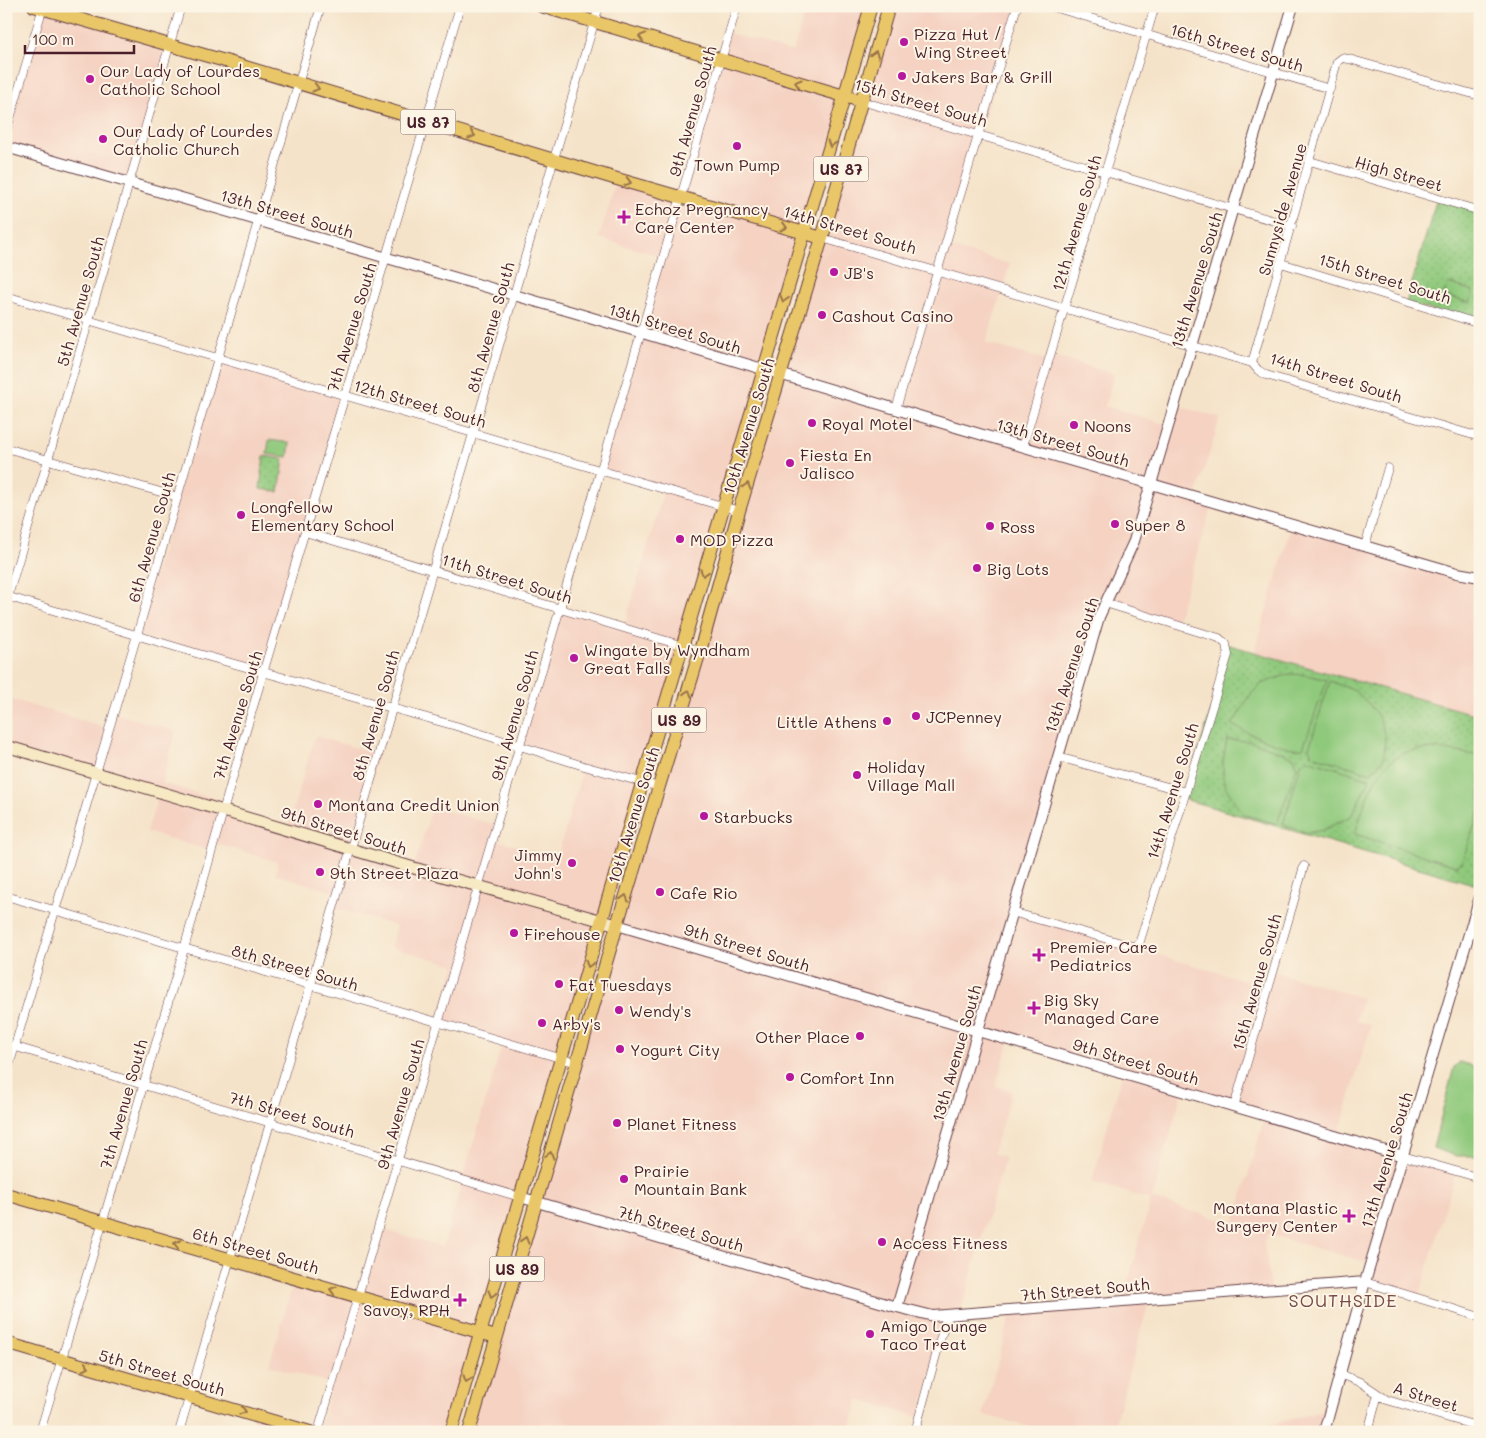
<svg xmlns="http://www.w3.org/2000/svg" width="1486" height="1438" viewBox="0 0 1486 1438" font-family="Mali,sans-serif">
<defs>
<pattern id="grass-dots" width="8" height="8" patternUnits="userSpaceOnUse" patternTransform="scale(1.25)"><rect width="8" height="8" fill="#8fc97c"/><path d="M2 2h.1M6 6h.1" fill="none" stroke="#7dac6b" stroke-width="1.8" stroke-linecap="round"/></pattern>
</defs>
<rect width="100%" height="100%" fill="#fcf5e5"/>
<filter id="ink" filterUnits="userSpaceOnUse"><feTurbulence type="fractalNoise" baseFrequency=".02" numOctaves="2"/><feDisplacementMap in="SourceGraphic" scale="10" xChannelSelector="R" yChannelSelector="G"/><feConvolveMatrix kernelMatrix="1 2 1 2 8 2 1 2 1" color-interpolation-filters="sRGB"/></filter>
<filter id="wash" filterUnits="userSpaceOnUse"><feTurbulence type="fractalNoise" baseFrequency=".0096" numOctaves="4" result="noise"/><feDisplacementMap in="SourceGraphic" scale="20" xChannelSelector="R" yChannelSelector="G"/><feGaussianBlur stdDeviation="1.12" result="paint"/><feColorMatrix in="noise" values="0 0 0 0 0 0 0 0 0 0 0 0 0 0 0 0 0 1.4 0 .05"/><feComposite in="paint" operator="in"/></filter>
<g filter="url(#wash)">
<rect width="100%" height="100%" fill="#f5e3c9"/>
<path fill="#f5d2c2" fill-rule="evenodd" d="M807,6H871L451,1432H249L254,1414L318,1432L332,1384L269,1365L295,1278L358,1297L378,1228L443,1247L503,1041L438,1022L455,965L391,947L397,926L333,908L337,893L275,874L278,862L214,843L211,851L147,832L159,793L6,746V698L109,728L113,713L176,731L162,783L225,802L223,811L287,830L315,736L378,754L351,848L414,867L432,807L496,825L493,839L557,857L584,766L518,746L560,608L624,627L664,490L601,471L663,257L599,238L617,179L681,197L729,33L793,52Z
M889,6H1017L946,246L1010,264L986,343L1049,361L1051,355L1114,374L1105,406L1168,425L1175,405L1220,418L1196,497L1213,502L1175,625L1105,603L1013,912L1268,987L1273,971L1362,998L1356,1021L1371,1025L1338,1137L1456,1171L1419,1298L1365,1282L1370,1263L1267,1234L1264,1244L1271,1289L1150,1299L1112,1432H1034L1035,1428L983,1415L1012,1310L1122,1301L1151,1200L1092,1182L1122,1074L1010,1041L996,1086L1012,1091L993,1153L1005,1157L960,1314L947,1315L919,1417L858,1400L849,1432H469ZM1182,1092L1265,1116L1234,1224L1152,1199Z
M42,9L169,46L129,182L6,147V132Z
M218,358L345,395L264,672L137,635Z
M1292,525L1480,577V716L1254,652Z
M1330,1409L1324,1432H1242Z"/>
<path fill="url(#grass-dots)" stroke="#6c7454" d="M1437,198L1480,211V324L1406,303Z
M264,456L284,459L279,492L260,489Z
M1226,644L1480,716V886L1184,799L1228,655Z"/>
<path fill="#8fc97c" stroke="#6c7454" d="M1448,283L1473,291L1470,303L1444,295Z
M269,440L290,443L288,457L267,454Z
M1289,674L1307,675L1327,680L1303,748C1286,751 1248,733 1232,725L1251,694L1261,684Z
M1330,681L1355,691L1368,703L1378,716L1385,736L1384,758L1371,773L1312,755L1309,748Z
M1227,740L1250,741L1294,757L1297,766L1277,824L1243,814L1226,788L1223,777V760Z
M1439,749L1480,756V810L1462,862L1456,866L1355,834C1364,807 1371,773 1397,757C1409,749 1426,749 1439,749Z
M1307,759L1370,779L1351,816L1323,830L1308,833L1283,825L1301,764Z
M1460,1062L1480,1068V1156H1456L1433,1148L1454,1067Z"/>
</g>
<g filter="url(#ink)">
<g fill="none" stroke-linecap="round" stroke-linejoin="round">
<g stroke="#643c43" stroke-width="9">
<path id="minor" d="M1050,6L1330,89
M861,101L1292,226
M6,132L43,7
M1310,161L1480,211
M822,238L1252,363L1258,370L1266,375L1480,437
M1281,263L1480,324
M6,296L739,511
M1252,363L1337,62L1342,58L1349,59L1480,96
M896,409L1017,6
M1023,446L1155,6
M6,448L178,497
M305,532L700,651
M1365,546L1388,468
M6,596L199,654L456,726L584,766L659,787
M6,603L181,6
M1058,757L1186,792
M6,896L577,1063
M1012,912L1132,946L1137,945L1140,941L1228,655L1226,644L1219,638L1105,603
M6,1044L520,1197
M6,1076L137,635L321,6
M1234,1107L1304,866
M1403,1156L1480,1178
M1365,1282L1480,1317
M1340,1374L1362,1383L1387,1400L1480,1427
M40,1432L184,949L243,741L460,6
M179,1432L599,6
M318,1432L737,6
M915,1432L947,1315
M1368,1432L1378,1394"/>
</g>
<g stroke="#643c43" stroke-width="12">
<path id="tertiary" d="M6,147L576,313L959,428L1457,573L1480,577
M617,925L1403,1156
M520,1197L897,1307L933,1316L1365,1282
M897,1307L1099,617L1134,541L1293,6
M1324,1432L1365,1282L1480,897"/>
</g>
<g stroke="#643c43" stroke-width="13">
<path id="secondary" d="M6,746L414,868L617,925"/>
</g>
<g stroke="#643c43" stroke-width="14">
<path id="primary" d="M34,6L232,63L617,179L822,238
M541,6L861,101
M6,1194L496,1337
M6,1343L310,1432"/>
</g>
<g stroke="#643c43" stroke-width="14">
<path id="trunk" d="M451,1432L871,6
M469,1432L617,925L700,651L739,511L822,238L889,6"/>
</g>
<use href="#minor" stroke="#fff" stroke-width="8"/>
<use href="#tertiary" stroke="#fff" stroke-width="10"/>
<use href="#secondary" stroke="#f6e9c3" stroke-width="11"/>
<use href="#primary" stroke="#e9c769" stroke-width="12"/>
<use href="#trunk" stroke="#e9c769" stroke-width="12"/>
</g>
<defs><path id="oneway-chevron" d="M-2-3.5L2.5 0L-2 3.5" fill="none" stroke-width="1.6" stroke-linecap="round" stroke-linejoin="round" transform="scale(1.25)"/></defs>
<g stroke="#9a734a">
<use href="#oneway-chevron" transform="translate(642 37) rotate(-164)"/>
<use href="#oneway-chevron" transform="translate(875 54) rotate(-74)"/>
<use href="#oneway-chevron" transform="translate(798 83) rotate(-163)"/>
<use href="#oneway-chevron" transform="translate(316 88) rotate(16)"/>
<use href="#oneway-chevron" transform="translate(472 135) rotate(17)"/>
<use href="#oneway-chevron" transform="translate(831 144) rotate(107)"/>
<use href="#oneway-chevron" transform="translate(628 182) rotate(15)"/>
<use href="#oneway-chevron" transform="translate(784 227) rotate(17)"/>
<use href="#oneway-chevron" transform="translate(784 299) rotate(106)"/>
<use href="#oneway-chevron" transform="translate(747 486) rotate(-73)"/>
<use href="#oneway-chevron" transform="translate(704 573) rotate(107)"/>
<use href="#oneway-chevron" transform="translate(688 693) rotate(-73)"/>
<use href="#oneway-chevron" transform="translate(625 898) rotate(-73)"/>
<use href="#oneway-chevron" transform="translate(589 964) rotate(106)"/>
<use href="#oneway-chevron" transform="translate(550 1155) rotate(-74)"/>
<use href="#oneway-chevron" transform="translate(525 1240) rotate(-73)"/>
<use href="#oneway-chevron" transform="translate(177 1244) rotate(-164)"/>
<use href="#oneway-chevron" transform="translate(333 1290) rotate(-164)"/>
<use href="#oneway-chevron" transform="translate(492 1294) rotate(106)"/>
<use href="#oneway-chevron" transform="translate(86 1367) rotate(16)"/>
<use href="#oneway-chevron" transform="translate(467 1379) rotate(107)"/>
<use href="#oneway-chevron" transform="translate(243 1411) rotate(16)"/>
</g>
</g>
<g fill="#b5179e" stroke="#fcf5e5" stroke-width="2">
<circle cx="904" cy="42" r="5"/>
<circle cx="902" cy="76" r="5"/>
<circle cx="90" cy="79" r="5"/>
<circle cx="103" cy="139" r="5"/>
<circle cx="737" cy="146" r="5"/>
<path d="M621.5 209.5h5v5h5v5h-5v5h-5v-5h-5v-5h5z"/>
<circle cx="834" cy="272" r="5"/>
<circle cx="822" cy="315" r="5"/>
<circle cx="812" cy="423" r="5"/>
<circle cx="1074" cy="425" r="5"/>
<circle cx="790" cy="463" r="5"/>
<circle cx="241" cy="515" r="5"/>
<circle cx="1115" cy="524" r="5"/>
<circle cx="990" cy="526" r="5"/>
<circle cx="680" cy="539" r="5"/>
<circle cx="977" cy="568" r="5"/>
<circle cx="574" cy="658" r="5"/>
<circle cx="916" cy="716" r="5"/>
<circle cx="887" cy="721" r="5"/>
<circle cx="857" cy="775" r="5"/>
<circle cx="318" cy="804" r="5"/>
<circle cx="704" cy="816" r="5"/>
<circle cx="572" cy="863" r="5"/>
<circle cx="320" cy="872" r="5"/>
<circle cx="660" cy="892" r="5"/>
<circle cx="514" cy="933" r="5"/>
<path d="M1036.5 947.5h5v5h5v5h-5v5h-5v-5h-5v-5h5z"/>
<circle cx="559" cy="984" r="5"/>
<path d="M1031.5 1000.5h5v5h5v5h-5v5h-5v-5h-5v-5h5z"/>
<circle cx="619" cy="1010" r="5"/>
<circle cx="542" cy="1023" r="5"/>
<circle cx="860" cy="1036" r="5"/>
<circle cx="620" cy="1049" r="5"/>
<circle cx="790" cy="1077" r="5"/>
<circle cx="617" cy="1123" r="5"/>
<circle cx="624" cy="1179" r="5"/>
<path d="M1346.5 1208.5h5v5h5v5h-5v5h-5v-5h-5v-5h5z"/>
<circle cx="882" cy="1242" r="5"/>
<path d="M457.5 1292.5h5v5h5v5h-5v5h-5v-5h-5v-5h5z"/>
<circle cx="870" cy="1334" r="5"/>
</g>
<g text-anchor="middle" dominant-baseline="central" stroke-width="4" stroke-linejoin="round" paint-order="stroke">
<g fill="#fcf5e5" stroke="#7f5f63" stroke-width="1">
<rect x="400.5" y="109.5" width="55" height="25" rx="4"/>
<rect x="813.5" y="156.5" width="55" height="25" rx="4"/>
<rect x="651.5" y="707.5" width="55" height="25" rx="4"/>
<rect x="489.5" y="1256.5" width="55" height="25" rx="4"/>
</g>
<g font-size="15" font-weight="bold" fill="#4a1f2b">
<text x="428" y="122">US 87</text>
<text x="841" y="169">US 87</text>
<text x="679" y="720">US 89</text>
<text x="517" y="1269">US 89</text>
</g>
<g font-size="16" fill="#4a1f2b" stroke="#fcf5e5" text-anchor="start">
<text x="914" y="33">Pizza Hut /<tspan x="914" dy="18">Wing Street</tspan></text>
<text x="100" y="70">Our Lady of Lourdes<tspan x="100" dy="18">Catholic School</tspan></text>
<text x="912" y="76">Jakers Bar &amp; Grill</text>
<text x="113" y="130">Our Lady of Lourdes<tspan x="113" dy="18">Catholic Church</tspan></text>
<text x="737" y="164" text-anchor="middle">Town Pump</text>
<text x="635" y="208">Echoz Pregnancy<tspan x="635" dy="18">Care Center</tspan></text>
<text x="844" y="272">JB's</text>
<text x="832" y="315">Cashout Casino</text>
<text x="822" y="423">Royal Motel</text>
<text x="1084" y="425">Noons</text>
<text x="800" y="454">Fiesta En<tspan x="800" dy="18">Jalisco</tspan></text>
<text x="251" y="506">Longfellow<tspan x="251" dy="18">Elementary School</tspan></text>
<text x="1125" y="524">Super 8</text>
<text x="1000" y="526">Ross</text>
<text x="690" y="539">MOD Pizza</text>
<text x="987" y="568">Big Lots</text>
<text x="584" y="649">Wingate by Wyndham<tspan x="584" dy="18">Great Falls</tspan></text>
<text x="926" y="716">JCPenney</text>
<text x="877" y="721" text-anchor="end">Little Athens</text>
<text x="867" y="766">Holiday<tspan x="867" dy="18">Village Mall</tspan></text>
<text x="328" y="804">Montana Credit Union</text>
<text x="714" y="816">Starbucks</text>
<text x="562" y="854" text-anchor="end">Jimmy<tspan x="562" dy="18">John's</tspan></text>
<text x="330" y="872">9th Street Plaza</text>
<text x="670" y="892">Cafe Rio</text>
<text x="524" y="933">Firehouse</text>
<text x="1050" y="946">Premier Care<tspan x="1050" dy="18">Pediatrics</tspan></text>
<text x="569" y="984">Fat Tuesdays</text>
<text x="1044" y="999">Big Sky<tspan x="1044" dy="18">Managed Care</tspan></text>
<text x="629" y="1010">Wendy's</text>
<text x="552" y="1023">Arby's</text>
<text x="850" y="1036" text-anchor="end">Other Place</text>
<text x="630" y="1049">Yogurt City</text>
<text x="800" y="1077">Comfort Inn</text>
<text x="627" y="1123">Planet Fitness</text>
<text x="634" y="1170">Prairie<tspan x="634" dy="18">Mountain Bank</tspan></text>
<text x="1338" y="1207" text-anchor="end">Montana Plastic<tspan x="1338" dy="18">Surgery Center</tspan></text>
<text x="892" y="1242">Access Fitness</text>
<text x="450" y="1291" text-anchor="end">Edward<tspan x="450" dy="18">Savoy, RPH</tspan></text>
<text x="880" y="1325">Amigo Lounge<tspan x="880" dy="18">Taco Treat</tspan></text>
</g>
<g font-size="16" fill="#4a1f2b" stroke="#fcf5e5">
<text transform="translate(1237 47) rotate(16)">16th Street South</text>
<text transform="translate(921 102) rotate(16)">15th Street South</text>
<text transform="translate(692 111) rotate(-74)">9th Avenue South</text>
<text transform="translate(1399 173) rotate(16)">High Street</text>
<text transform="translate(1282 209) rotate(-74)">Sunnyside Avenue</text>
<text transform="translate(287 213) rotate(16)">13th Street South</text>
<text transform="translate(1076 223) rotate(-74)">12th Avenue South</text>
<text transform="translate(850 229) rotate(16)">14th Street South</text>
<text transform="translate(1385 278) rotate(17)">15th Street South</text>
<text transform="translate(1196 280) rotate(-73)">13th Avenue South</text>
<text transform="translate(80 301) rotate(-74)">5th Avenue South</text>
<text transform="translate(351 327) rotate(-73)">7th Avenue South</text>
<text transform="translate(490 327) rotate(-74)">8th Avenue South</text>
<text transform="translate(675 328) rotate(17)">13th Street South</text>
<text transform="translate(1336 377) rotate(17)">14th Street South</text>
<text transform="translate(420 403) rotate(16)">12th Street South</text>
<text transform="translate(748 426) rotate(-73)">10th Avenue South</text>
<text transform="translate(1063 442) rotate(16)">13th Street South</text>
<text transform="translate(151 537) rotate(-74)">6th Avenue South</text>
<text transform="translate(507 578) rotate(17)">11th Street South</text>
<text transform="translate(1071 665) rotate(-72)">13th Avenue South</text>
<text transform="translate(237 715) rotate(-73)">7th Avenue South</text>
<text transform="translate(375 715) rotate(-74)">8th Avenue South</text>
<text transform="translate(514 715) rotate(-74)">9th Avenue South</text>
<text transform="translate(1172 791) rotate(-73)">14th Avenue South</text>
<text transform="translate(633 815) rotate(-73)">10th Avenue South</text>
<text transform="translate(344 830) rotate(17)">9th Street South</text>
<text transform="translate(747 947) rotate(17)">9th Street South</text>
<text transform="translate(295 967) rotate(16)">8th Street South</text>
<text transform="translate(1256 982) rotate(-74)">15th Avenue South</text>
<text transform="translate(956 1053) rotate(-74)">13th Avenue South</text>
<text transform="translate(1136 1061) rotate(16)">9th Street South</text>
<text transform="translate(123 1104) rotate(-74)">7th Avenue South</text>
<text transform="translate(400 1104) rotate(-74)">9th Avenue South</text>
<text transform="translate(292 1114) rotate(16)">7th Street South</text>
<text transform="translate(1386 1160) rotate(-73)">17th Avenue South</text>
<text transform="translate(681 1228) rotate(16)">7th Street South</text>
<text transform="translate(256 1250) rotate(16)">6th Street South</text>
<text transform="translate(1085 1289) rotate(-5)">7th Street South</text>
<text transform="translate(162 1372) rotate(16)">5th Street South</text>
<text transform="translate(1426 1396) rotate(17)">A Street</text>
</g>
<g font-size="18" letter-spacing="1" fill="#794a48" stroke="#fcf5e5">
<text x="1343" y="1300">SOUTHSIDE</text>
</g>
</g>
<rect width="1486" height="1438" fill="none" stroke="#fcf5e5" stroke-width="25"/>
<path d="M25 45v8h109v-8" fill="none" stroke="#4a1f2b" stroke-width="2.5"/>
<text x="32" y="45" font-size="15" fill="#4a1f2b" stroke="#fcf5e5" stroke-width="4" paint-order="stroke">100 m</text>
</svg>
